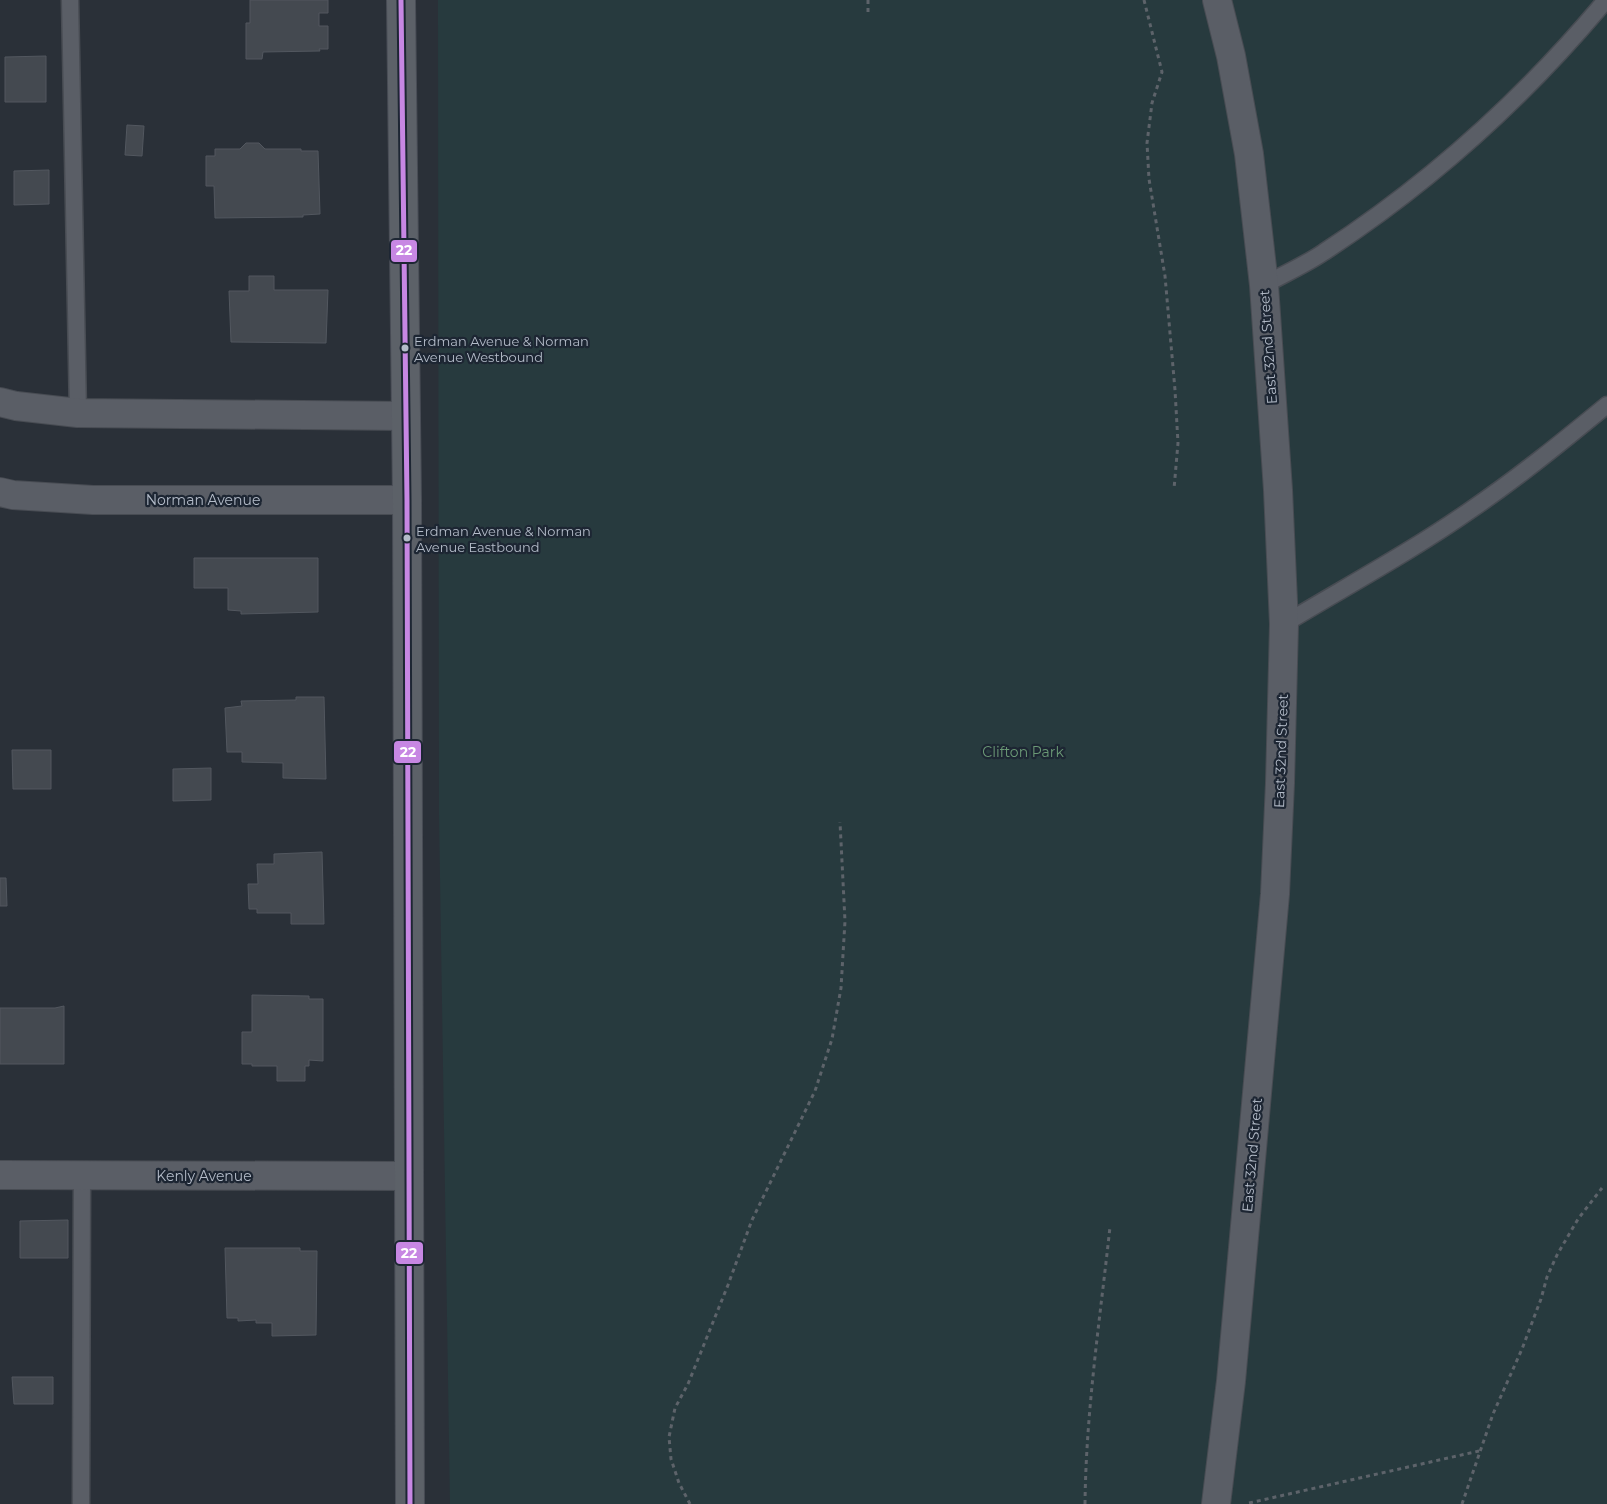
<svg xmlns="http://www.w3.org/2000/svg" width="1607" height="1504" viewBox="0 0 1607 1504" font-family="Montserrat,sans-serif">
<rect width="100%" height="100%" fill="#2a3038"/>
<path fill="#273a3e" d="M438,0H1607V1504H450L439,814Z"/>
<path fill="#444950" stroke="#52575f" d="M250,0H328V13H319V26H328V49H319L320,51L263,52L262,59H246V23H250Z
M46,56V102H5V57Z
M127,125L144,126L142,156L125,155Z
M246,143H259L265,149H301V151H318L320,214L303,215V217L215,218L214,186H206V156H215V149H240Z
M49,170V204L14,205V171Z
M249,276H274V290H328L326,343L231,342L229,291H249Z
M194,558H318V612L241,614V611L228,610V588H194Z
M296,697H324L326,779L283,778V763L242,762V752H227L225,708L242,706L241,701L296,700Z
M12,750H51V789H13Z
M211,768V800L173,801V769Z
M322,852L324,924H291V913H257V909H249L248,884H258L257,864H274V854Z
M0,878H6L7,906H0Z
M252,995L309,996V999H323V1061L309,1060V1066H305V1081H277V1066H252V1064H242V1032H252Z
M64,1006V1064H0V1008H55Z
M68,1220V1258H20V1221Z
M225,1248H300V1251H317L316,1335L272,1336V1323H256V1320L238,1321V1318H227Z
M12,1377H53V1404H14Z"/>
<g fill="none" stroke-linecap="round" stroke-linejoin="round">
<g stroke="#484c53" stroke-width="19">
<path id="service" d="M70,0L78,413
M1264,285C1284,274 1305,265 1324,252C1430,183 1525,97 1606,0
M1284,624C1347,586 1412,551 1472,509C1519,477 1563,441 1607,405
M81,1504L82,1175"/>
</g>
<g stroke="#484c53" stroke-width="30">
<path id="minor" d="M0,402L16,406L78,413L406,416
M0,492L13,495L93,500H407
M0,1175L408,1176"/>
</g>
<g stroke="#484c53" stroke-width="30">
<path id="tertiary" d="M1216,1504L1231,1381L1275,894L1280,783L1284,624L1278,490L1264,285L1249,154L1231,56L1217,0"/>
</g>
<g stroke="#484c55" stroke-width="30">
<path id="primary" d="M401,0L407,500L410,1504"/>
</g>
<path stroke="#5d636a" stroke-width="3" stroke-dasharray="4 4" stroke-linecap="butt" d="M868,0V13
M1144,0L1162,72L1152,103L1147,143L1149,179L1165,276L1175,390L1178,443L1174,489
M1249,1503L1479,1451
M690,1504L679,1483L671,1459L669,1437L675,1408L688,1384L728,1285L752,1220L815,1091L832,1039L841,988L845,921L840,822
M1085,1504C1086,1411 1100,1319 1110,1227
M1462,1504L1493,1414L1522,1349L1541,1299L1547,1277L1557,1255L1578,1219L1602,1188"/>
<use href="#service" stroke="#5a5e66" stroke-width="16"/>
<use href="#minor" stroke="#5a5e66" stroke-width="28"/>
<use href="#tertiary" stroke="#5a5e66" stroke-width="28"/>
<use href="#primary" stroke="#5c6168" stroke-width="28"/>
<g stroke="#1d2633" stroke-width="9">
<path id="bus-1" d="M401,0L407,500L410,1504"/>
</g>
<use href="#bus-1" stroke="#c787e3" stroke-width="5"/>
</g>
<g fill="#b4bcc9" stroke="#1d2633" stroke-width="2">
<circle cx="405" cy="348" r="4.5"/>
<circle cx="407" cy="538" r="4.5"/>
</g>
<g text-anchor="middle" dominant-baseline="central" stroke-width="4.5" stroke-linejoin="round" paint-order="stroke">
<g font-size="13" fill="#b4bcc9" stroke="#1d2633" text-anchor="start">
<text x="414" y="341">Erdman Avenue &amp; Norman<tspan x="414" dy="16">Avenue Westbound</tspan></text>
<text x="416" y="531">Erdman Avenue &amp; Norman<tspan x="416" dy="16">Avenue Eastbound</tspan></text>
</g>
<g font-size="14" fill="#b4bcc9" stroke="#1d2633">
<text transform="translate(1268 347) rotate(-94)">East 32nd Street</text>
<text x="203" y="500">Norman Avenue</text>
<text transform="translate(1281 751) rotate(-88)">East 32nd Street</text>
<text transform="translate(1252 1155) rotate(-85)">East 32nd Street</text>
<text x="204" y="1176">Kenly Avenue</text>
</g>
<g font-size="14" fill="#6b9a76" stroke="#1d2633">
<text x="1023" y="752">Clifton Park</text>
</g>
</g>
<g stroke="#1d2633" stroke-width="2">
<rect x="390" y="239" width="28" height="24" rx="5" fill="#c787e3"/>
<rect x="393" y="740" width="29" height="24" rx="5" fill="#c787e3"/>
<rect x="395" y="1241" width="29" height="24" rx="5" fill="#c787e3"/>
</g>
<g font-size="14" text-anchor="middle" font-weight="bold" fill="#fff">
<text x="404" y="255">22</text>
<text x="408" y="757">22</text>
<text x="409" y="1258">22</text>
</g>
</svg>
